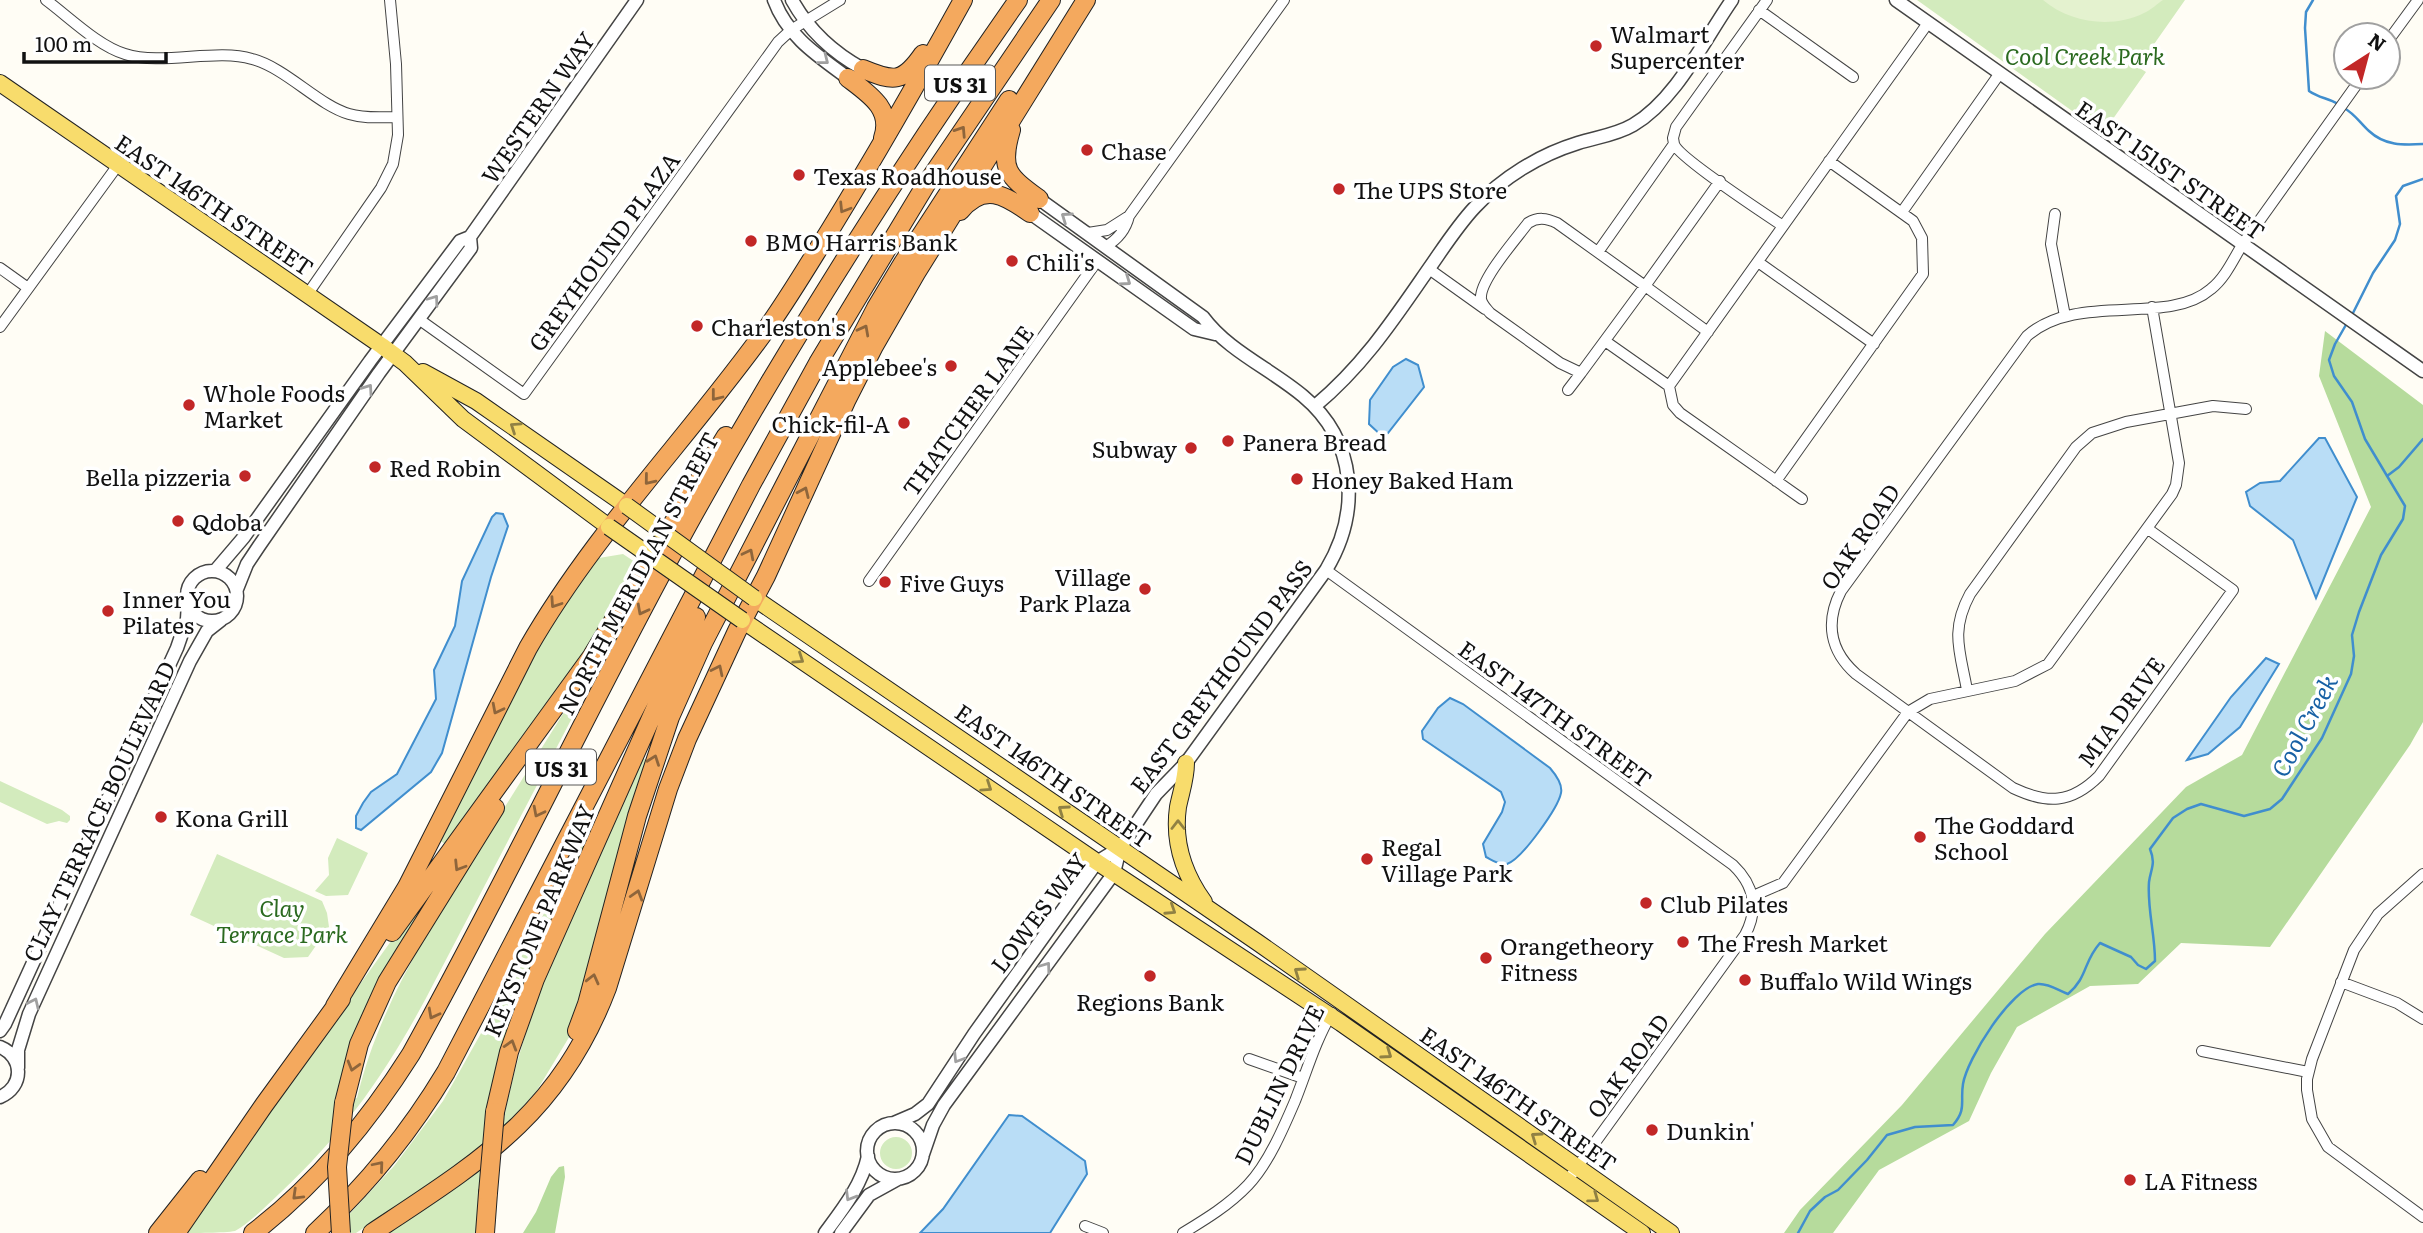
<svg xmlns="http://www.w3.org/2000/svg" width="2423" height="1233" viewBox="0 0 2423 1233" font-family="Literata,serif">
<rect width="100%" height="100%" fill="#fffdf5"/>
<path fill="#d3ebbd" d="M1917,0H2185L2138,67L2146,72L2103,133Z
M623,554L638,564L594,639L447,845L437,839L547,627L599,558Z
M604,648L608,649L425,1000C384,1076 343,1134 280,1193C266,1206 251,1222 235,1231C225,1233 193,1233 181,1233L435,880L439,881L371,995L361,1020L338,1103L357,1098C378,1009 427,932 475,855C518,786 561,717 604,648Z
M641,757L646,760L571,1034L536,1092L504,1127L457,1166L356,1233H332L394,1166L443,1101L489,1019L592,821L596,822L487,1131L504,1119C528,992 589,875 641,757Z
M0,781L62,810L70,816V820L67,823L59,821L47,824L0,802Z
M337,838L368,853L348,895L326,896L315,891L329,875L328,858Z
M217,854L322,901L327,913L329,927L308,957L284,958L190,915Z
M880 1153a16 16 0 1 1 32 0a16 16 0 1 1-32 0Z
M483,1168L479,1233H388Z"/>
<path fill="#b6db9c" d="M2325,331L2423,405V722L2410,745L2270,947L2181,943L2138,984L2090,986L2017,1027L1991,1073L1969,1121L1879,1170L1833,1233H1784L1800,1210L1902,1105L2045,934L2186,787L2242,755L2371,507L2319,376Z
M564,1166L565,1177L555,1233H523L536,1212L551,1177L559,1167Z"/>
<path fill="#e4f2cf" d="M2043,0H2163C2157,4 2151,10 2144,13C2112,29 2070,23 2043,0Z"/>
<path fill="#b9ddf6" stroke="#408ece" stroke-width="2" d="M1406,359L1418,365L1424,387L1388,433L1383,437L1369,424L1370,400L1393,367Z
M2319,438H2325L2357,497L2316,598L2293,540L2250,506L2246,492L2260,483L2280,481Z
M496,513L503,514L508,526L491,577L442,753L431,772L361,830L356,828V816L363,803L371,792L397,774L436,699L434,670L455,626L462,581L492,517Z
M2266,658L2279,664L2240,727L2208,754L2187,760L2231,697Z
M1450,698L1463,704L1550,768C1556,775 1563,784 1561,793C1558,808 1522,859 1507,864C1500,866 1492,860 1486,857L1483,844L1502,812L1505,802L1501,792L1423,739L1422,731L1438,708Z
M1009,1115L1022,1116L1085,1161L1087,1174L1050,1233H920L943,1209Z"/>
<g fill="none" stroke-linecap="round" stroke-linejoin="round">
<path stroke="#408ece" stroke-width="2.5" d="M2313,0L2306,12L2305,28L2309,91C2319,98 2328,98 2338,104
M2344,108C2355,114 2360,123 2369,131C2385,146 2403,145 2423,144
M2352,315L2373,273L2395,240L2400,224L2396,196L2403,186L2423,179
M2387,476L2399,467L2423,439
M1798,1233L1810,1211L1825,1197L1838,1190L1867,1160L1887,1135L1915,1127L1953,1125C1967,1109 1960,1102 1963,1084C1967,1059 2011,988 2038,984C2048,983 2058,990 2068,994C2088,977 2083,962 2100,943L2131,957L2138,965L2146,969L2155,961C2155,934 2147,908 2149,882C2151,868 2156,864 2150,849L2173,818L2187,809L2201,804L2244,816L2270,809L2282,799L2322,738L2351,674L2354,656L2352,635L2359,612L2381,555L2403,519L2405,506L2365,439L2352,402L2334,376L2329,360L2335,344L2347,323"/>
<g stroke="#444" stroke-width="12">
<path id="minor" d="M46,0C69,17 98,46 125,54C162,66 216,48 252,59C286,68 318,105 349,114C365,119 382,117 397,117
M1759,10L1853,77
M2388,41L2418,0
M1674,144C1678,157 1765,214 1783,226
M1902,212L2000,73
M2055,214L2051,244L2065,316
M1088,233L1107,230L1129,216
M1105,247C1117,240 1126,229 1129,216L1284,0
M1598,252L1674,144L1673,138L1676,127L1767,0
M1758,262L1874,344
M0,268L28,288
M1429,269L1485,309
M307,295L381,188L393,164L398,135L396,64L390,0
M420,320L524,394L778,42L791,30L840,0
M0,327L118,165
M1708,332L1645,286L1581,373L1560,363L1490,313C1487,309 1482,305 1481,299C1479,281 1516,239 1528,223C1538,217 1546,218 1557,223L1645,286L1720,181
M1605,341L1669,386
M1568,390L1581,373
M1776,481L1923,274L1922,238L1913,221L1829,161
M1802,499L1680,413L1673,405L1669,386L1928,23
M2148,529L2233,590L2099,776C2071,804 2047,804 2013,788L1856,674C1830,651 1825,622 1841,591L2027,336C2078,291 2167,327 2211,289C2225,278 2233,260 2242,245L2362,77
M1326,570L1733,865C1754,885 1759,909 1745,935L1568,1180
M869,581L1097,261
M1967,690C1960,651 1950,631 1970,594L2076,447L2092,433L2126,422L2213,406L2246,409
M2423,874L2378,914L2354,950L2312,1059L2307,1079V1090L2312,1119L2328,1147L2423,1217
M1753,896L1783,883L1908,712L1930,699L2015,681L2048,664L2172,494L2176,485L2179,463L2152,307
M2341,982L2397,1003L2423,1019
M2202,1051L2308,1072
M1249,1059L1303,1078
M1085,1226L1103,1233
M1183,1233C1206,1219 1229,1205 1248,1185C1268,1164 1283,1129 1295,1101C1307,1071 1315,1041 1332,1013"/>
</g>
<g stroke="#444" stroke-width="15">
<path id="tertiary" d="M774,0C787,36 818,56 848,78
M792,0C809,31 832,52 863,69
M1896,0L2423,371
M1030,213L1194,329L1215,334
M1315,406C1364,365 1394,319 1430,267C1444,247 1458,225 1475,207C1502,178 1539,155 1578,143C1597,137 1616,135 1633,125C1676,100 1704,40 1732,0
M187 596a25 25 0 1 1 50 0a25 25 0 1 1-50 0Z
M215,571L244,537L370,361L460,241L470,237L637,0
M237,589L247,564L259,546L379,373L471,248L470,237
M0,1031L5,1024L177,648L187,619L188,603
M0,1047C24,1057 24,1087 0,1097
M18,1068V1050L29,1014L190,661L207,631L221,620
M894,1123L915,1114L928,1104L974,1034L1097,862L1120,848
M867 1151a28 28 0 1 1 56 0a28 28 0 1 1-56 0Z
M923,1154L933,1125L944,1105L1114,873L1120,848L1156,794L1186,763L1326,570C1361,512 1357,441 1303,396C1271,369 1228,351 1203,317L1039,199
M825,1233C842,1210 862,1185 868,1156
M841,1233L869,1195L898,1179"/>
</g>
<g stroke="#222" stroke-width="18">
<path id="primary" d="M0,83L382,346L405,363L463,419L609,527
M423,372L476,401L627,506
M754,598L1257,942L1671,1233
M742,620L1097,862L1341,1023L1642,1233
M1186,763C1186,779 1181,792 1178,807C1173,842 1184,874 1204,902"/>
</g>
<g stroke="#222" stroke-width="20">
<path id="motorway" d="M863,69C894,82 903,83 923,54
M848,78C869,94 893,109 883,138
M1011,130C999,170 1008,176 1039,199
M960,211C984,182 1005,195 1030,213
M392,932L592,656L726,436
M335,1006L407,887L528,648C595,531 692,434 770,324C791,294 810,262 830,230C876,155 920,78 963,0
M577,1031L587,1004L637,816L670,717L703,643L876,308L903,263L1009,100
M344,1103L359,1044L387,982L495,808
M495,1112L509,1052L535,979L696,617
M158,1233L200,1180
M176,1233L264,1105L341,999
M253,1233C317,1184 368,1122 411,1054C510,876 596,690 695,512C793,336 902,165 1018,0
M315,1233C366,1186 410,1132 446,1072L751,485L818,363L925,186L1051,0
M372,1233C479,1162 559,1115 607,988L668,789L687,739L737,631L766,576L846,401L874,346L916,273L1086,0
M485,1233L488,1193"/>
</g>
<use href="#minor" stroke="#fff" stroke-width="10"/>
<use href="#tertiary" stroke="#fff" stroke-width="12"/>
<use href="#primary" stroke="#f8dc6c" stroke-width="16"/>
<use href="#motorway" stroke="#f4a95e" stroke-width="18"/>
<g stroke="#222" stroke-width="18" stroke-linecap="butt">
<path id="primary-bridge" d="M627,506L754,598
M609,527L742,620"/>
</g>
<g stroke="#222" stroke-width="20" stroke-linecap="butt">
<path id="motorway-bridge" d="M488,1193L495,1112
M341,1233L337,1167L344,1103"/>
</g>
<use href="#primary-bridge" stroke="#f8dc6c" stroke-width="16"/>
<use href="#motorway-bridge" stroke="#f4a95e" stroke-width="18"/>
</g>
<defs><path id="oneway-chevron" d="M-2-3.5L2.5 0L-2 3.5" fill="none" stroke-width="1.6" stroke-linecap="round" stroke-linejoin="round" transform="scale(1.75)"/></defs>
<g stroke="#a0a0a0">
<use href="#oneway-chevron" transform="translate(824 60) rotate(38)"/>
<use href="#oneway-chevron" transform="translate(1066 217) rotate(-145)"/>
<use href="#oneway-chevron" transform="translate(1126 281) rotate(35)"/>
<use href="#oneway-chevron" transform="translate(434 300) rotate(-54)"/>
<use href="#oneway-chevron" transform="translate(368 389) rotate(-55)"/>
<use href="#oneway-chevron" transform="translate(1046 967) rotate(-54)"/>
<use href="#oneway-chevron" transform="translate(34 1003) rotate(-65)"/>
<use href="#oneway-chevron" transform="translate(958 1058) rotate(122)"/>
<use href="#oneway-chevron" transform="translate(850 1196) rotate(121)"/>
</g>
<g stroke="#8e653b">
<use href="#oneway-chevron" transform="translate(961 131) rotate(-57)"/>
<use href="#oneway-chevron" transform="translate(844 208) rotate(122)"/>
<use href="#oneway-chevron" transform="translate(864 330) rotate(-62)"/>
<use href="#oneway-chevron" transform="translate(716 396) rotate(128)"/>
<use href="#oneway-chevron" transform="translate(649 480) rotate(129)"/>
<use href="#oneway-chevron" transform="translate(804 492) rotate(-66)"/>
<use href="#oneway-chevron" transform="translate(749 554) rotate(-63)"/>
<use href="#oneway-chevron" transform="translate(555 603) rotate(124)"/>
<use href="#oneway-chevron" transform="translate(642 610) rotate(118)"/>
<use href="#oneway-chevron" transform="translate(718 670) rotate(-64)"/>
<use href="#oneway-chevron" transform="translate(497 709) rotate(117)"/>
<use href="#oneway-chevron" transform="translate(654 760) rotate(-70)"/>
<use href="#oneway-chevron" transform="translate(538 812) rotate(117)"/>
<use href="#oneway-chevron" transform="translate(459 866) rotate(122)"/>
<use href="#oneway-chevron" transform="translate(637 895) rotate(-73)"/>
<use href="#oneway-chevron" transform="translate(593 979) rotate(-76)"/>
<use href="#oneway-chevron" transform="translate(433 1014) rotate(118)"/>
<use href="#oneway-chevron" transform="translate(511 1045) rotate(-73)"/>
<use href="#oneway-chevron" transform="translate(353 1066) rotate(106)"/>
<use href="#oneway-chevron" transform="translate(379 1166) rotate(-50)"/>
<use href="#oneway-chevron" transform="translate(297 1195) rotate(136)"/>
</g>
<g stroke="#908143">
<use href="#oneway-chevron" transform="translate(515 427) rotate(-146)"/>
<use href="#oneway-chevron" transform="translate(799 659) rotate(34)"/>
<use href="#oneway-chevron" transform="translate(987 787) rotate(34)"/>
<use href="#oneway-chevron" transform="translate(1063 810) rotate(-145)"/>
<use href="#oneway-chevron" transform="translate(1178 825) rotate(-90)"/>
<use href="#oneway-chevron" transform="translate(1171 910) rotate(33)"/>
<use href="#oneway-chevron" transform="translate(1299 972) rotate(-145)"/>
<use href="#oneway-chevron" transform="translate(1387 1054) rotate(35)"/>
<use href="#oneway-chevron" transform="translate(1536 1137) rotate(-145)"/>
<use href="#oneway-chevron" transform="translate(1594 1198) rotate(36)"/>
</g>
<g fill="#c22727" stroke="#fff" stroke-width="2.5">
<circle cx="1596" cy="46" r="7"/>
<circle cx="1087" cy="150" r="7"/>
<circle cx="799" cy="175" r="7"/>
<circle cx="1339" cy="189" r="7"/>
<circle cx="751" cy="241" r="7"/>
<circle cx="1012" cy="261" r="7"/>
<circle cx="697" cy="326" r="7"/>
<circle cx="951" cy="366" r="7"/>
<circle cx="189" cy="405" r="7"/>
<circle cx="904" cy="423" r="7"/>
<circle cx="1228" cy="441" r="7"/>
<circle cx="1191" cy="448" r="7"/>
<circle cx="375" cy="467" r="7"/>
<circle cx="245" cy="476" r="7"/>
<circle cx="1297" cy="479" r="7"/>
<circle cx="178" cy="521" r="7"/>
<circle cx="885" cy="582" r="7"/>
<circle cx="1145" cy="589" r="7"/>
<circle cx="108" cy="611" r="7"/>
<circle cx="161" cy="817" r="7"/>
<circle cx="1920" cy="837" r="7"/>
<circle cx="1367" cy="859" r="7"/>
<circle cx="1646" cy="903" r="7"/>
<circle cx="1683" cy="942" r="7"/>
<circle cx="1486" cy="958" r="7"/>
<circle cx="1150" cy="976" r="7"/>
<circle cx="1745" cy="980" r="7"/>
<circle cx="1652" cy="1130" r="7"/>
<circle cx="2130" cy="1180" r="7"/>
</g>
<g text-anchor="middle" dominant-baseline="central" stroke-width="7" stroke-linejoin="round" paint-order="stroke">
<g fill="#fff" stroke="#585858" stroke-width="2">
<rect x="925" y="65.5" width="70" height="35" rx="5"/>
<rect x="526" y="749.5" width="70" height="35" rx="5"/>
</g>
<g font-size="21" font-weight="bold" fill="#111">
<text x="960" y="83">US 31</text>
<text x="561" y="767">US 31</text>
</g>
<g font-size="23" fill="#111" stroke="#fff" text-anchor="start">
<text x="1610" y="33">Walmart<tspan x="1610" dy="26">Supercenter</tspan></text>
<text x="1101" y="150">Chase</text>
<text x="813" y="175">Texas Roadhouse</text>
<text x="1353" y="189">The UPS Store</text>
<text x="765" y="241">BMO Harris Bank</text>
<text x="1026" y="261">Chili's</text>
<text x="711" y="326">Charleston's</text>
<text x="937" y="366" text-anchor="end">Applebee's</text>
<text x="203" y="392">Whole Foods<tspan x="203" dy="26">Market</tspan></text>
<text x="890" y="423" text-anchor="end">Chick-fil-A</text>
<text x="1242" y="441">Panera Bread</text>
<text x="1177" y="448" text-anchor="end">Subway</text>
<text x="389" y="467">Red Robin</text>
<text x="231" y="476" text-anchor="end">Bella pizzeria</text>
<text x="1311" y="479">Honey Baked Ham</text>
<text x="192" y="521">Qdoba</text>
<text x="1131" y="576" text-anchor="end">Village<tspan x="1131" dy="26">Park Plaza</tspan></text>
<text x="899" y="582">Five Guys</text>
<text x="122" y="598">Inner You<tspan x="122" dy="26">Pilates</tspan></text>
<text x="175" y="817">Kona Grill</text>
<text x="1934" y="824">The Goddard<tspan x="1934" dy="26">School</tspan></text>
<text x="1381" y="846">Regal<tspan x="1381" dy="26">Village Park</tspan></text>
<text x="1660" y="903">Club Pilates</text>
<text x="1697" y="942">The Fresh Market</text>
<text x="1500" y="945">Orangetheory<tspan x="1500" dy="26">Fitness</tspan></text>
<text x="1759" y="980">Buffalo Wild Wings</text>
<text x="1150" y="1001" text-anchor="middle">Regions Bank</text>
<text x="1666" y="1130">Dunkin'</text>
<text x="2144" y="1180">LA Fitness</text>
</g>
<g font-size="23" font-style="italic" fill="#2b6a20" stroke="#fff">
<text x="2085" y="55">Cool Creek Park</text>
<text x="282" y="907">Clay<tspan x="282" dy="26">Terrace Park</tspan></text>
</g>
<g font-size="23" fill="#111" stroke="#fff">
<text transform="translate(537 107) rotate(-55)">WESTERN WAY</text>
<text transform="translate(2171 169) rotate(35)">EAST 151ST STREET</text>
<text transform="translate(215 204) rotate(34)">EAST 146TH STREET</text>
<text transform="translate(603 251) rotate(-54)">GREYHOUND PLAZA</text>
<text transform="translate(967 410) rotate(-54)">THATCHER LANE</text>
<text transform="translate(1859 536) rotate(-56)">OAK ROAD</text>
<text transform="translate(637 573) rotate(-62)">NORTH MERIDIAN STREET</text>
<text transform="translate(1220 676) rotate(-53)">EAST GREYHOUND PASS</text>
<text transform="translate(2120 711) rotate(-54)">MIA DRIVE</text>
<text transform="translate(1556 713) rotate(36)">EAST 147TH STREET</text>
<text transform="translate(1054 775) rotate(35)">EAST 146TH STREET</text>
<text transform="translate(98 811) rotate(-65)">CLAY TERRACE BOULEVARD</text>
<text transform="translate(1038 912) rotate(-53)">LOWES WAY</text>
<text transform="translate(538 920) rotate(-67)">KEYSTONE PARKWAY</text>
<text transform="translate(1627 1065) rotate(-54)">OAK ROAD</text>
<text transform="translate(1278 1084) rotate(-64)">DUBLIN DRIVE</text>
<text transform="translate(1519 1098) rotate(35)">EAST 146TH STREET</text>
</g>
<g font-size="24" font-style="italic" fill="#1861a5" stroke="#fff">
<text transform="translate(2303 725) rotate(-62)">Cool Creek</text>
</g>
</g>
<g transform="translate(2367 56) rotate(36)"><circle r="33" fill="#ffffff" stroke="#a0a0a0" stroke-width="2"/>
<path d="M0-5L12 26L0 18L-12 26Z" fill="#c22727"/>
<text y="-10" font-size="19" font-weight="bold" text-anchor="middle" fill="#111111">N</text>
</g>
<path d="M24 52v10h142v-10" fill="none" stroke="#111111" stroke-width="3.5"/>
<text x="35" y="52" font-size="21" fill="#111111" stroke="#ffffff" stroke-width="5" paint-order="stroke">100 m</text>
</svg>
